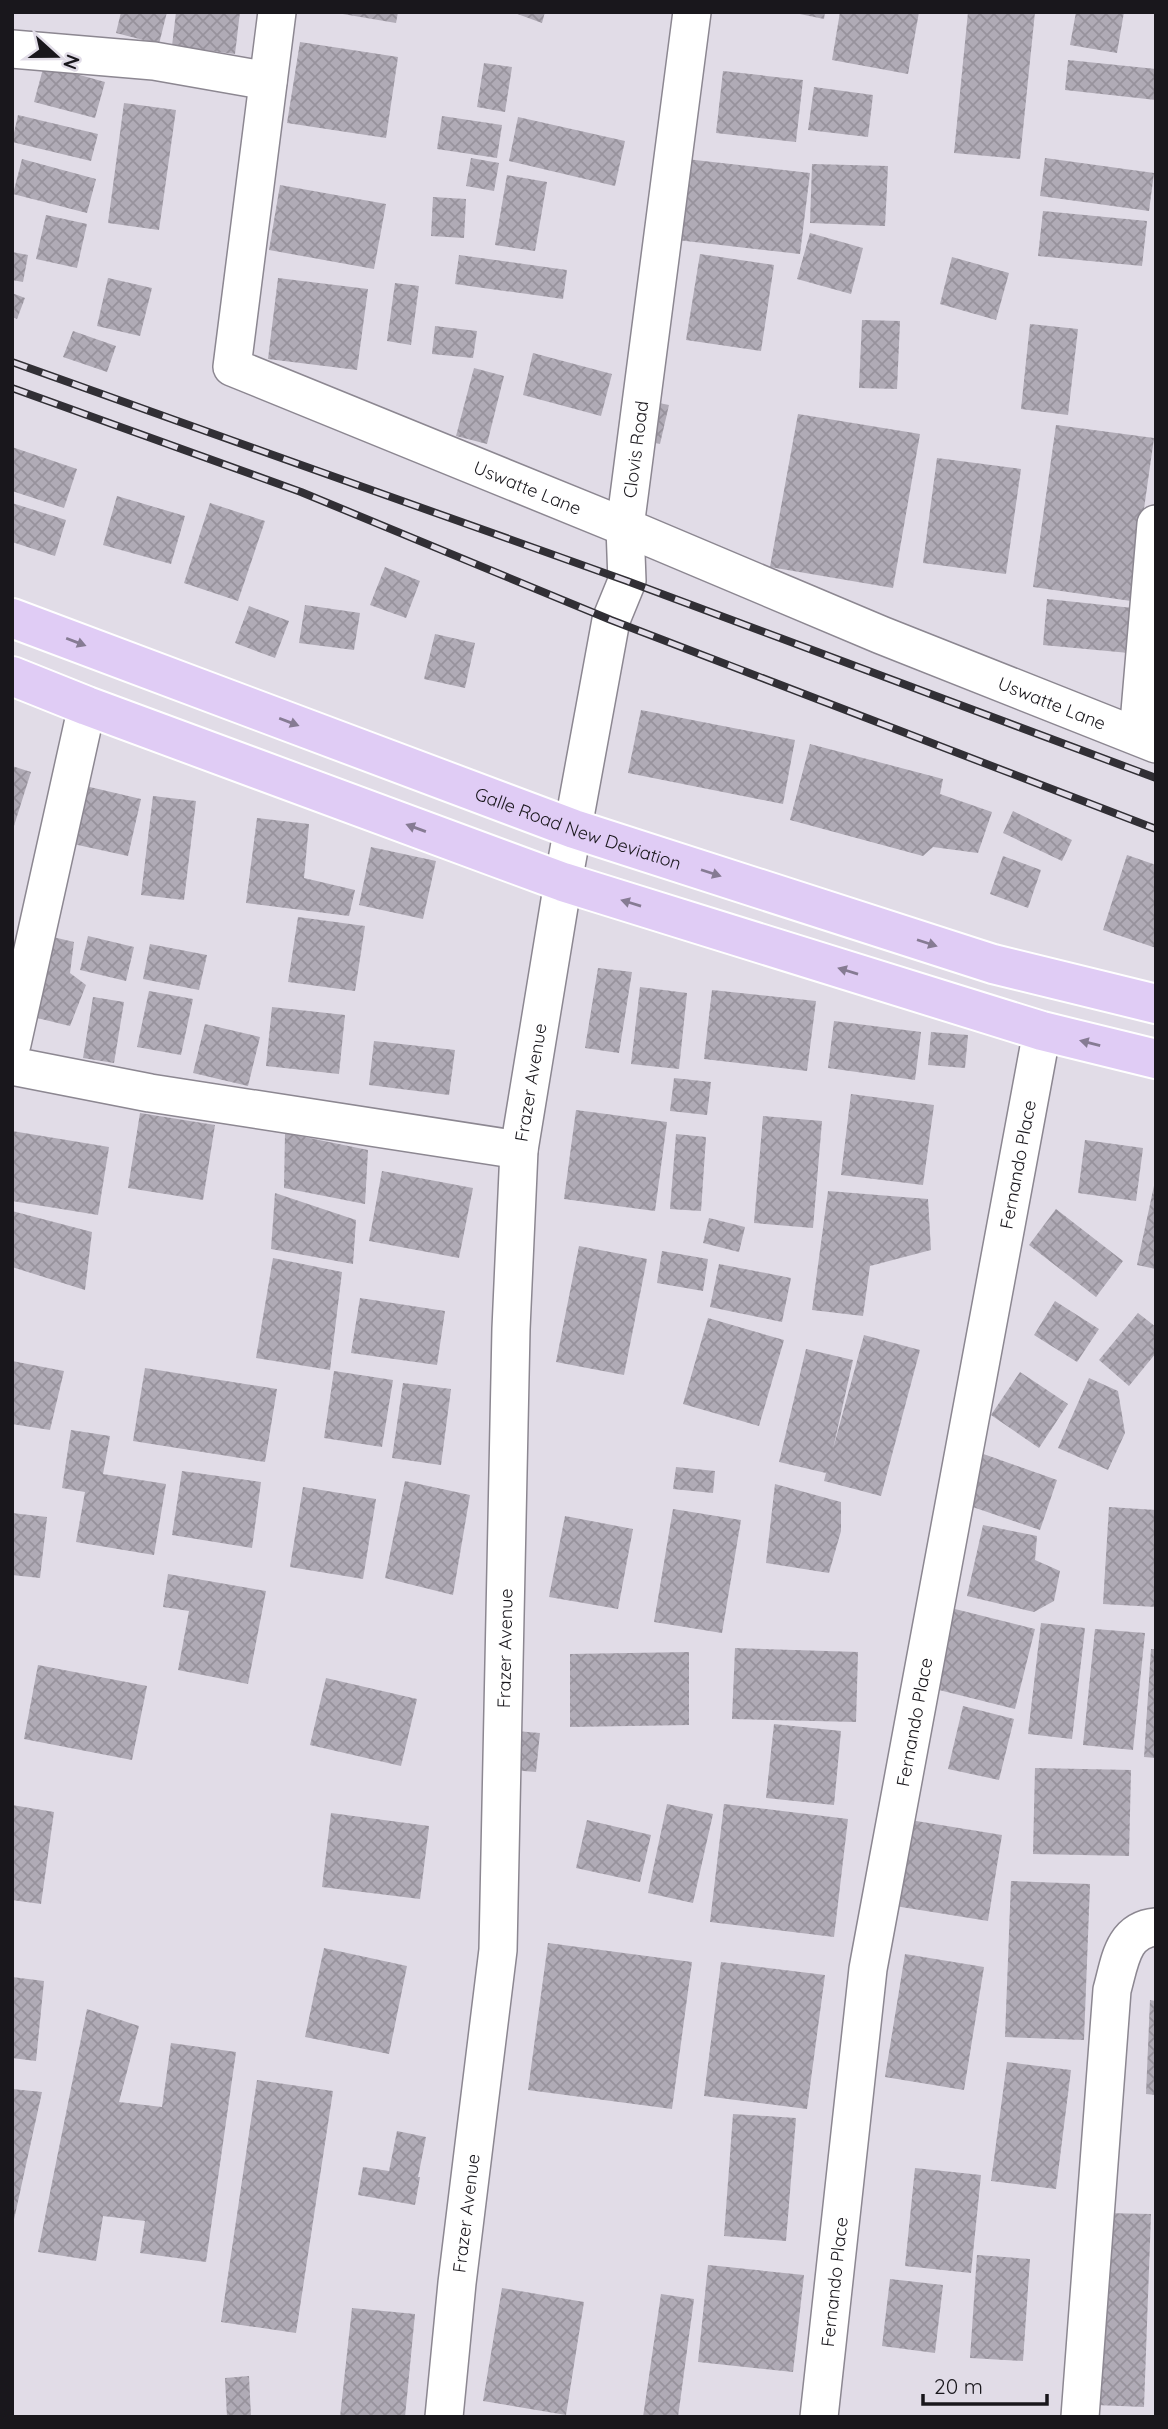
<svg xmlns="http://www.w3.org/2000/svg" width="1168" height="2429" viewBox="0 0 1168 2429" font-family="Quicksand,sans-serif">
<defs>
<pattern id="building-cross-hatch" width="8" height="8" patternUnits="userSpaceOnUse" patternTransform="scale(1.75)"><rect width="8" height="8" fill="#b0abb6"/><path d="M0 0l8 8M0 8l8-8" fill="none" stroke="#97929c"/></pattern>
</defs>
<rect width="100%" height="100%" fill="#e1dce7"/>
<path fill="url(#building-cross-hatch)" d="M121,12H167L159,44L116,33Z
M176,12H240L235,54L172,46Z
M331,12H398L396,23Z
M512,12H545L542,23Z
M790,12H825L824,19Z
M840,12H919L908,74L832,60Z
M968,12H1035L1020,159L954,153Z
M1076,12H1124L1117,53L1070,45Z
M300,42L398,57L386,138L287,123Z
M1068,60L1156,69V100L1065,90Z
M484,63L512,67L505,112L477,107Z
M44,65L105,82L95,118L34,102Z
M723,71L803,80L796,142L716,133Z
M814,87L873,95L868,137L808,130Z
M124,103L176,110L159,230L108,223Z
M18,115L98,134L91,161L12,142Z
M442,116L502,125L497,158L437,149Z
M518,117L625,141L615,186L509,161Z
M471,158L499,163L494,191L466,186Z
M1045,158L1154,173L1149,211L1040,196Z
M22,159L96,179L87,213L13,194Z
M686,159L810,173L800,254L677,240Z
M812,164L888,166L885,226L810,223Z
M507,175L547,182L535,251L495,245Z
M280,185L386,204L374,269L269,250Z
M433,197L466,199L464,238L431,236Z
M1043,211L1147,221L1142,266L1038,256Z
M46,215L87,224L77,268L36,259Z
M810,233L863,248L851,294L797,279Z
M12,252L28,255L23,282L12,280Z
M700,254L774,265L761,351L686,340Z
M459,255L567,270L563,299L455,284Z
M952,257L1009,273L996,320L940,304Z
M108,278L152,288L140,336L97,326Z
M278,278L368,289L357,370L268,359Z
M395,283L419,286L411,345L387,341Z
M12,293L25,298L17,319L12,317Z
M862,320L900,321L897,389L859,388Z
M1030,324L1078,329L1068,415L1021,409Z
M435,326L477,331L473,358L432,354Z
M73,331L116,346L107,372L63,357Z
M533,353L612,374L601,416L523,395Z
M474,368L504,376L487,444L456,436Z
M654,402L669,405L660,444L645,441Z
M798,414L920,434L893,588L770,567Z
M1056,425L1154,438L1131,601L1033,587Z
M12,447L77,469L64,508L12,491Z
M937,458L1021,469L1006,574L923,563Z
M117,496L185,516L171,564L103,545Z
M12,503L66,520L55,556L12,542Z
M210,503L265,521L238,601L184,583Z
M385,567L420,581L406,618L370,605Z
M1047,599L1133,608L1129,653L1043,645Z
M305,605L360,613L354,650L299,643Z
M249,606L289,621L275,658L235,643Z
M435,634L475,643L465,688L424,679Z
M641,710L795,740L783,804L628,773Z
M810,744L943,779L940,794L992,812L978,853L933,847L923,856L790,820Z
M12,766L31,772L13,829L12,828Z
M77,784L141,799L128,856L64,842Z
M153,796L196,801L184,900L141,895Z
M1013,811L1072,840L1062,861L1003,833Z
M257,818L309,824L304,878L355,890L349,916L246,903Z
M371,847L436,861L423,919L359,905Z
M1127,855L1156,865V948L1103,930Z
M1003,856L1041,870L1028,908L990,894Z
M298,917L365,926L355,991L288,982Z
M88,936L134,947L126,981L80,970Z
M53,937L74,942L70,973L86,985L70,1026L33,1017Z
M150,944L207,955L199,990L143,979Z
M598,968L632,972L619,1053L585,1048Z
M640,987L687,993L679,1069L631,1064Z
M712,990L816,1001L807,1071L704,1059Z
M149,991L193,999L181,1055L137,1047Z
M93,997L124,1002L114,1063L83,1058Z
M272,1007L345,1015L339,1074L266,1066Z
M834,1021L921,1032L915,1080L828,1068Z
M205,1024L260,1037L248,1086L193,1073Z
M931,1032L968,1035L965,1068L928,1065Z
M374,1041L455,1050L449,1095L369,1085Z
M674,1078L711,1082L707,1115L670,1111Z
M851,1094L934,1105L923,1185L841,1175Z
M576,1110L667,1122L655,1211L564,1199Z
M140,1113L215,1125L203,1200L128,1188Z
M763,1116L822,1121L813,1228L754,1223Z
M12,1131L109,1147L98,1215L12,1201Z
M285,1133L368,1150L365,1204L284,1188Z
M676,1134L706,1137L701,1211L670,1209Z
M1085,1140L1143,1148L1136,1201L1078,1193Z
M382,1171L473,1188L459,1258L369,1241Z
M1155,1181H1156V1269L1137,1265Z
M828,1191L928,1199L931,1250L870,1266L863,1316L812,1310Z
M275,1193L356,1220L353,1264L271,1249Z
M1056,1209L1123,1261L1096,1297L1029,1245Z
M12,1211L92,1232L85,1290L12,1267Z
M709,1218L745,1227L739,1252L703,1243Z
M579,1246L647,1259L624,1375L556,1362Z
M662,1251L708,1259L703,1291L657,1283Z
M273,1258L342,1272L330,1370L256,1358Z
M719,1264L791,1278L782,1322L710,1307Z
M360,1298L445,1311L437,1365L351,1353Z
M1055,1301L1099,1329L1077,1362L1034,1335Z
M1138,1313L1156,1327V1353L1129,1386L1099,1360Z
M708,1318L784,1340L759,1426L683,1404Z
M864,1335L920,1350L881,1496L824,1481L826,1473L779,1462L806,1349L853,1360L833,1449Z
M12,1361L64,1371L50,1430L12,1424Z
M145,1368L277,1389L265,1462L133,1441Z
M334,1371L393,1380L382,1447L324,1438Z
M1020,1372L1068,1404L1039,1448L991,1415Z
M1089,1378L1118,1391L1125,1433L1108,1470L1058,1448Z
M403,1383L451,1389L441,1465L392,1458Z
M71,1430L110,1436L103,1474L166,1484L154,1555L76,1542L85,1492L62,1488Z
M975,1451L1057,1480L1040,1530L958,1502Z
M676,1467L715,1471L713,1493L673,1489Z
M182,1471L261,1482L252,1548L172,1535Z
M405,1481L470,1495L453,1595L385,1578Z
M775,1484L841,1502V1531L829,1573L766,1563Z
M303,1487L376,1499L363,1579L290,1567Z
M1109,1507L1156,1510V1607L1103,1604Z
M673,1509L741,1520L722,1633L654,1622Z
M12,1513L47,1517L40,1578L12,1575Z
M565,1516L633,1529L618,1609L549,1597Z
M983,1525L1037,1536L1035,1560L1060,1571L1054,1601L1034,1612L967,1596Z
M168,1574L266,1591L248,1684L178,1670L189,1611L163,1607Z
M951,1608L1035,1629L1015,1709L931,1688Z
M1041,1623L1085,1628L1072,1739L1028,1734Z
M1095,1629L1145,1633L1133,1750L1083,1745Z
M735,1648L858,1652L856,1722L732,1719Z
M1151,1649H1156V1758L1144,1757Z
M689,1652V1725L570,1727V1654Z
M38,1665L147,1686L132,1760L24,1739Z
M326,1678L417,1699L401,1766L310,1745Z
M963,1706L1014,1719L999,1780L948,1769Z
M774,1724L841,1731L834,1805L766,1798Z
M516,1731L540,1733L536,1772L512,1770Z
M1035,1768L1131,1770L1129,1856L1033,1854Z
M667,1804L713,1814L693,1903L648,1893Z
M724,1804L848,1819L834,1937L710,1922Z
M12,1805L54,1812L41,1904L12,1900Z
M331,1813L429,1826L420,1899L322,1887Z
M904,1819L1002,1835L988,1921L889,1905Z
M587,1820L651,1835L640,1882L576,1868Z
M1011,1881L1090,1884L1084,2040L1005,2037Z
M548,1943L692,1962L672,2109L528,2090Z
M324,1948L407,1966L389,2054L305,2037Z
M905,1954L984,1967L964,2090L885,2077Z
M721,1962L825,1975L807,2109L704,2096Z
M12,1977L44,1981L36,2061L12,2058Z
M1150,2000L1156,2001V2095L1146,2094Z
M87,2009L139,2026L119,2102L162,2107L171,2043L236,2052L206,2262L140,2253L145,2221L103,2216L96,2261L38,2252Z
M1007,2062L1071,2070L1056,2189L991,2181Z
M257,2080L333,2091L296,2333L221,2322Z
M12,2089L42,2092L13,2224H12Z
M733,2114L796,2118L786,2241L724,2236Z
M397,2131L426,2137L418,2177H420L415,2205L358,2195L363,2167L389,2171Z
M915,2168L981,2175L971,2273L905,2266Z
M1103,2213L1151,2214L1144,2407L1096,2405Z
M977,2255L1030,2259L1023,2361L970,2358Z
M708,2265L804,2275L793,2372L698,2362Z
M890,2279L943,2285L935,2353L882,2346Z
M502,2288L584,2302L566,2415L483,2401Z
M661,2294L694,2299L678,2417H643Z
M352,2308L415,2314L405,2417H340Z
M249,2376L251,2417H227L225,2378Z"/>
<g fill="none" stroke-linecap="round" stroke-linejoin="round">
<g stroke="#8c8791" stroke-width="40">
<g id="minor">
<path id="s1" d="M277,12L232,367L625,527L881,635L1156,744"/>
<path d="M12,49L154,61L268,81"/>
<path d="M1138,735L1156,524"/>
<path d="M12,1044L87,706"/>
<path d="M12,1066L150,1093L519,1150"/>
<path id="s2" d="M444,2417L457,2283L498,1950L511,1329L519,1150L563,882L611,620L627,581L625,527L692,12"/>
<path id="s3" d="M819,2417L868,1969L1042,1031"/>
<path d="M1080,2417L1112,1990C1120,1962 1122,1930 1156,1927"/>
</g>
</g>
<g stroke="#fff" stroke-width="42">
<g id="primary">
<path id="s4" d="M12,618L574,829L993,964L1156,1004"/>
<path d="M12,676L87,706L563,882L1042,1031L1156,1059"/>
</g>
</g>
<use href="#minor" stroke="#fff" stroke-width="37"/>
<use href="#primary" stroke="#e0ccf5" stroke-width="38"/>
<g stroke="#312f35" stroke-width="8">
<path id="rail" d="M12,362L627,581L1156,778
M12,388L301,492L611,620L1156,829"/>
</g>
<use href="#rail" stroke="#e1dce7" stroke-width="5" stroke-dasharray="16" stroke-linecap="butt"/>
</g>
<defs><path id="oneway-solid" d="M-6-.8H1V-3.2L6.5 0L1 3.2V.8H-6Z" transform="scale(1.75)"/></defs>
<g fill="#867b93">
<use href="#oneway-solid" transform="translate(76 642) rotate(21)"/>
<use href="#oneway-solid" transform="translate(289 722) rotate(21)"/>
<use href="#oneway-solid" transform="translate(416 828) rotate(-160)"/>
<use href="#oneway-solid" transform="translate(711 873) rotate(18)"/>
<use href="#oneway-solid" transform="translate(631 903) rotate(-163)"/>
<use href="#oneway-solid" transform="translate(927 943) rotate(18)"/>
<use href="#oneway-solid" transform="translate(848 971) rotate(-163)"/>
<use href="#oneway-solid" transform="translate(1090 1043) rotate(-166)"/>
</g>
<g text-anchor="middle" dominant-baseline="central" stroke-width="5" stroke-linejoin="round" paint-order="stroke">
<g font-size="18" fill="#19171c" stroke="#e1dce7">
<text stroke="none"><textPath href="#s2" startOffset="1983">Clovis Road</textPath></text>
<text stroke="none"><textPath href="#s1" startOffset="677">Uswatte Lane</textPath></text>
<text stroke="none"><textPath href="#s1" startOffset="1244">Uswatte Lane</textPath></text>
<text stroke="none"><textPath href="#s4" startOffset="604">Galle Road New Deviation</textPath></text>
<text stroke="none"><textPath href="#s2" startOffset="1339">Frazer Avenue</textPath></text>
<text stroke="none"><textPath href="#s3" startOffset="1269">Fernando Place</textPath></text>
<text stroke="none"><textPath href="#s2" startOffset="772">Frazer Avenue</textPath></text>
<text stroke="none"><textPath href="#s3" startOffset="702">Fernando Place</textPath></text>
<text stroke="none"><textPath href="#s2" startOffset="205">Frazer Avenue</textPath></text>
<text stroke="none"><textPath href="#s3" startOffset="136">Fernando Place</textPath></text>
</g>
</g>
<rect width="1168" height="2429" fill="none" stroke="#19171c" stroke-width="28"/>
<g transform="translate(56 56) rotate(111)" stroke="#e1dce7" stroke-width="5" paint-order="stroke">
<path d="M0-5L12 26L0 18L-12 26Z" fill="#19171c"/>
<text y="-10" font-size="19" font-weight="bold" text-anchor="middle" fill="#19171c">N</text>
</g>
<path d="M923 2394v10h124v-10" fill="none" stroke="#19171c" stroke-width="3.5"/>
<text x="934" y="2394" font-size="21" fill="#19171c" stroke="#e1dce7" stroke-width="5" paint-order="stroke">20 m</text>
</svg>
